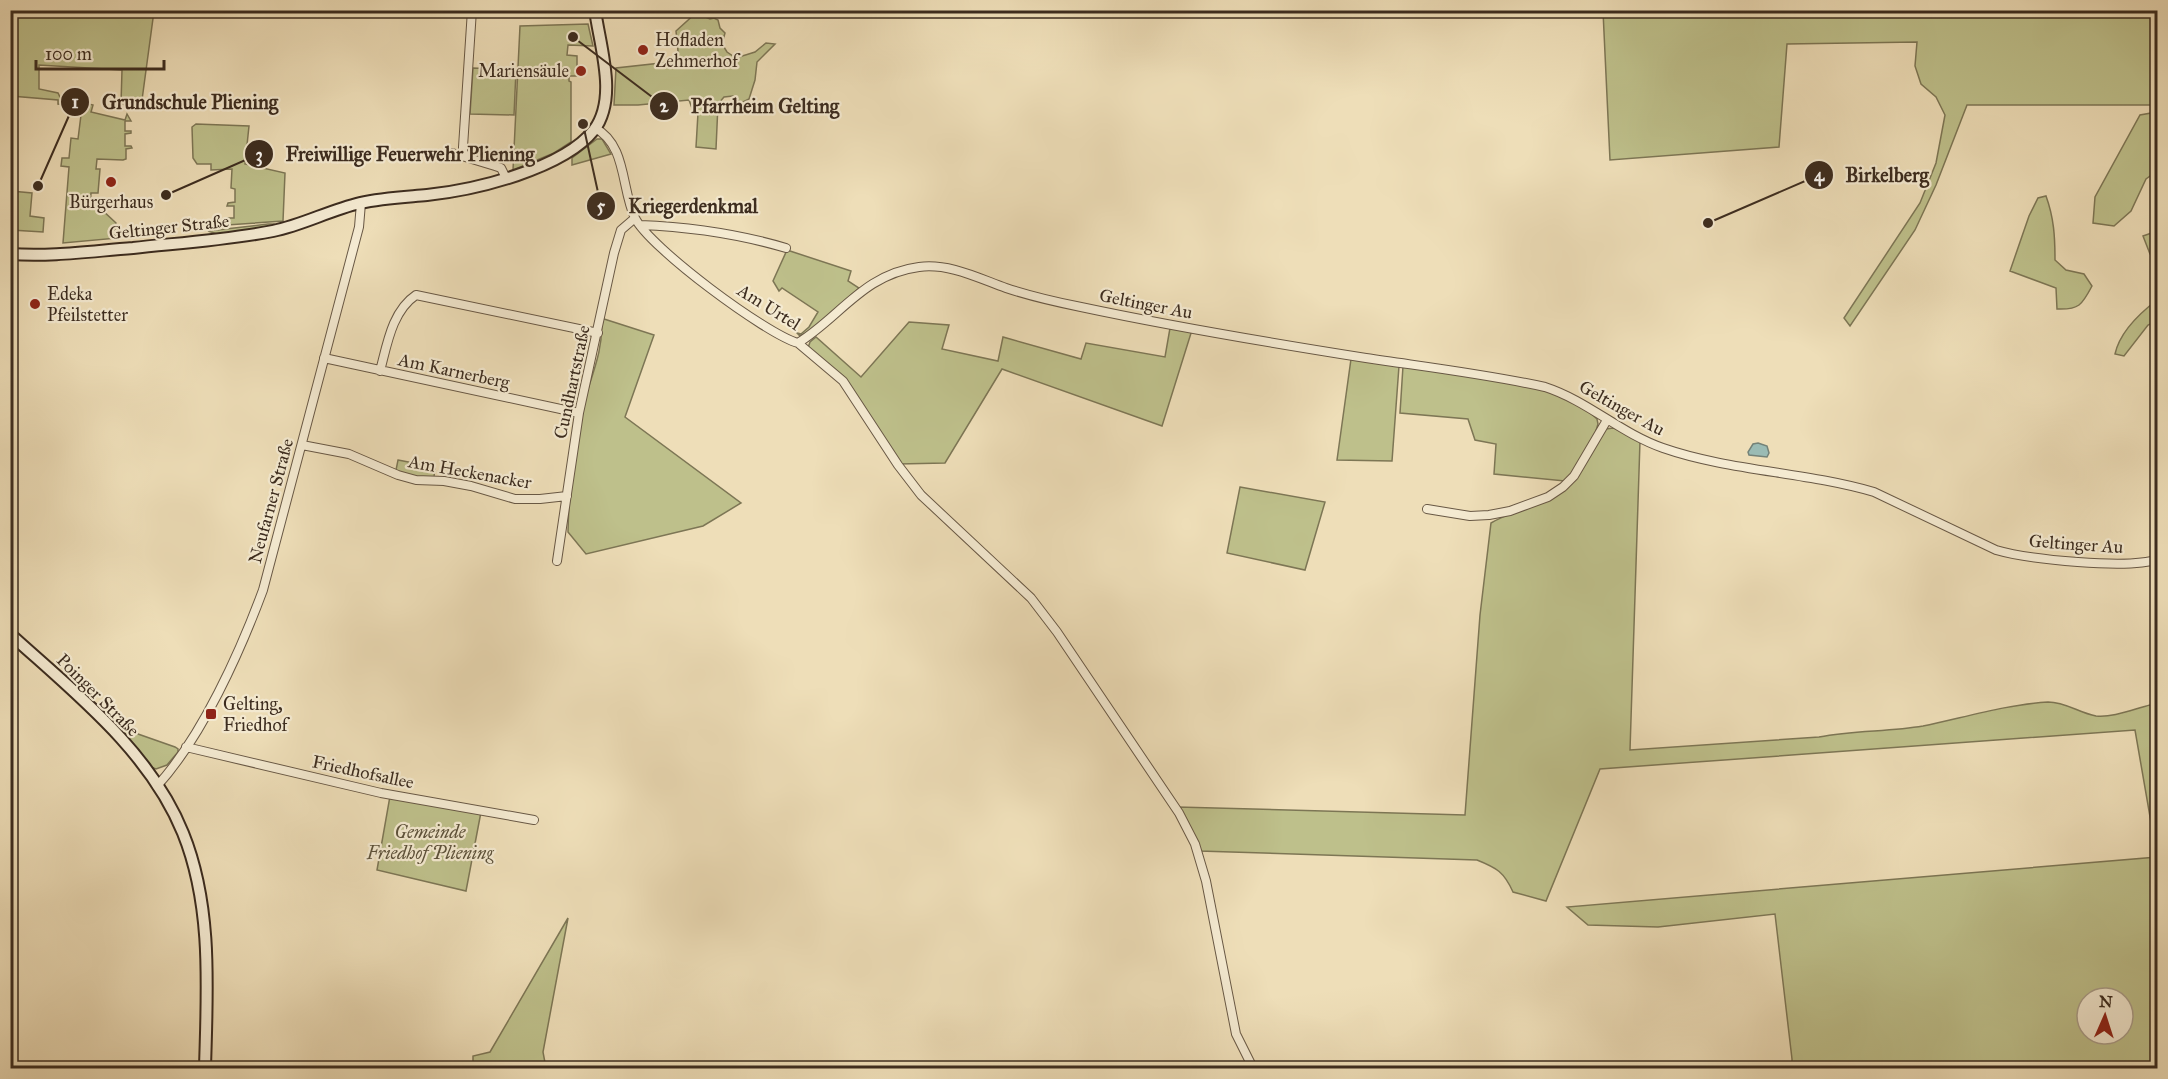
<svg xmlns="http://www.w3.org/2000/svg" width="2168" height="1079" viewBox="0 0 2168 1079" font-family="'IM FELL Great Primer',serif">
<rect width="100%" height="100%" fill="#eedeb8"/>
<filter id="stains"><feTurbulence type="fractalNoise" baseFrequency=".00333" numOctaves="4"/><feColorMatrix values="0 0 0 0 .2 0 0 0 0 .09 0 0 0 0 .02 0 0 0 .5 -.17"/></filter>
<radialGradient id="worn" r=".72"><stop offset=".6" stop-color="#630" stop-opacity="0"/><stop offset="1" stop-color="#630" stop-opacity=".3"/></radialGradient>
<path fill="#bec08b" stroke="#7d7655" stroke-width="1.5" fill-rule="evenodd" d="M10,11H154L142,100L144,101V109L121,104L122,70L39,65V89L58,93L60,97L93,105L91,112L125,120L127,114L131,121H125V131H131V133L125,134V146H131L132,148L126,149V159L123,160L97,159L96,169H100L98,193H91L90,208L101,209L116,223L114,234L118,238L63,243L69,167L61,166L62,158H69L71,138L78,139L82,107L58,104V100L11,96Z
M1603,11H2157V105H1967L1936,185L1915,230L1850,326L1844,318L1920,203L1936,163L1945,115L1936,97L1921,84L1915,66L1917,42L1787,44L1779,147L1610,160Z
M696,13L710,19L714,18L718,20L720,28L725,33L722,44L727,52L736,58L755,52L766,43L775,44L757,62L755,80L749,99L741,103L733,96L724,97L718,104L716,149L696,147L698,113L693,111L689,100L638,105H614L616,68L679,61L676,31Z
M588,24L593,46L568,45L567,55L577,56V76H569V81L571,82V142L554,153L513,170L520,26Z
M473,68L516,70L514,115L470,114Z
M2157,112V196L2153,174L2146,179L2131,211L2114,226L2093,223L2095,197L2140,115Z
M196,124L249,126L245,164L285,173L283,221L227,225V218H234V206H227L228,203L235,202V189L231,188L232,169L211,170V164H197L193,158L192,127Z
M597,139H602L611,154L572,165V158Z
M11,191L32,193L30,216L44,218L43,232L11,230Z
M2046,196C2054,218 2055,237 2055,260L2066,270L2084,274L2092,286C2082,305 2079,310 2057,309L2056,288L2010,271L2029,216L2038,198Z
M268,224H274V227L217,234L208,231Z
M2157,231V253L2150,254L2143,236Z
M787,250L851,271L848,281L859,288L809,332L800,336L797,333L801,334L809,327L818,312L782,288L779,291L773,281Z
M2157,300V321L2148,325L2124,356L2115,354C2120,331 2140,313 2157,300Z
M601,318L654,335L625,417L741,503L703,526L586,554L568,532C569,492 572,451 581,412C589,381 605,350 601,318Z
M909,322L949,325L942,349L998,361L1003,337L1081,359L1086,343L1165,357L1170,328L1192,330L1162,426L1002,369L945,463L898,464L844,377L808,348L810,342L816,337L861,377Z
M1351,359L1399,366L1392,461L1337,460Z
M1403,366L1515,383L1554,392L1588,411L1597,419L1598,424L1595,434L1571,475L1565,481L1494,474L1496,444L1475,440L1468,419L1400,413Z
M1614,428L1640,441L1630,750L1819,737C1854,730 1888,732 1923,726C1962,718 2009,704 2048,702C2066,702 2079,713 2096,716C2112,718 2134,709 2150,705L2157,706V1068H1792V1059L1775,914L1658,927L1588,925L1567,907L2157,857L2135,730L1600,769L1546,901L1513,892C1504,872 1497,868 1477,860L1199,851L1178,807L1465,815L1480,615L1491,523C1509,512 1529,510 1547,500C1574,486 1589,454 1605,429ZM2087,998H2123V1034H2087Z
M398,460L435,467L434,477C421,477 408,477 396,470Z
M1240,487L1325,502L1305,570L1227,553Z
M118,727L175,747L178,749V752L167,765L156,769L146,765Z
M390,796L481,812L466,891L377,870Z
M568,918L543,1052L546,1068H473V1056L490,1052Z"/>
<path fill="#9abbb4" stroke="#748278" stroke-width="1.5" d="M1758,443L1767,446L1769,453L1767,457L1749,455L1748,452L1753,444Z"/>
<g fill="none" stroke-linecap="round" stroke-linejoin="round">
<g stroke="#685845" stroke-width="10">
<path id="street" d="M595,128C627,145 621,189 635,218C650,248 766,334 798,343C840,317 864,274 919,267C949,263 978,278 1006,288C1030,296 1056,302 1081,307C1175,327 1271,343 1366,358C1426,367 1486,374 1545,387C1588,401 1620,433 1663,448C1729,471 1806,472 1874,492L1996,550C2027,559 2129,570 2158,559
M452,153L495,166L501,168L506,178
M467,157L463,152V147L472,10
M640,225C690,227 739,234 786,248
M798,343L843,381L898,465L921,495L1031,598L1057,632L1179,813L1195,844L1206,881L1236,1034L1253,1068
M324,358L579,413
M380,371C387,345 392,311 416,295L598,333
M302,445L349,454L398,475L416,480L444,481L471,486L515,499H540L567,496
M1427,509L1470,516L1489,515L1510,511L1548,497L1563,487L1574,476L1607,420
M557,561L579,413L614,253L621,230L635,218
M186,747L381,793L534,820
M157,786C202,737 240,652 263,590L359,227L361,203"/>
</g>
<g stroke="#3c2c1f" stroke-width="14">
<path id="secondary" d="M10,254C52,257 92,251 133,248C179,243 227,240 273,231C303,225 330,210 360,203C382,198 405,197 427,195C475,190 563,169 594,130C618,98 600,47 595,10
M10,634C74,692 150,751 183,833C213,907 207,991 205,1068"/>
</g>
<use href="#street" stroke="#f4ead1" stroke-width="8"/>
<use href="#secondary" stroke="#f4ead1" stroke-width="10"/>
</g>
<g fill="#8f2418" stroke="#f4ead1" stroke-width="2">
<circle cx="643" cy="50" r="6"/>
<circle cx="581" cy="71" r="6"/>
<circle cx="111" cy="182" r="6"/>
<circle cx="35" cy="304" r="6"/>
<rect x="205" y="708" width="12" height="12" rx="3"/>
</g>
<g text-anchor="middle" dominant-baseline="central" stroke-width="4.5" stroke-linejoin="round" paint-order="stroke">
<g font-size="18" fill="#3c2c1f" stroke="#f4ead1" text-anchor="start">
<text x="655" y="40">Hofladen<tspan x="655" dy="21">Zehmerhof</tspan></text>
<text x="569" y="71" text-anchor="end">Mariensäule</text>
<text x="111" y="202" text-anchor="middle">Bürgerhaus</text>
<text x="47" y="294">Edeka<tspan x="47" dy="21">Pfeilstetter</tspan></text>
<text x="223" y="704">Gelting,<tspan x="223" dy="21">Friedhof</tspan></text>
</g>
<g font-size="18" fill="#3c2c1f" stroke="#f4ead1">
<text transform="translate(169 227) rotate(-6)">Geltinger Straße</text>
<text transform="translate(1146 304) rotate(11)">Geltinger Au</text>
<text transform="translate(769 307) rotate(32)">Am Urtel</text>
<text transform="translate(454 371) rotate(12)">Am Karnerberg</text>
<text transform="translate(572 382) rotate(-78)">Cundhartstraße</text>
<text transform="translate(1622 408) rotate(29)">Geltinger Au</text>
<text transform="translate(470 472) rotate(10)">Am Heckenacker</text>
<text transform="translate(271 501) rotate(-75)">Neufarner Straße</text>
<text transform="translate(2076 544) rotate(4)">Geltinger Au</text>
<text transform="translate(98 695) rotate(45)">Poinger Straße</text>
<text transform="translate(363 772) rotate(12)">Friedhofsallee</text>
</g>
<g font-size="18" font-style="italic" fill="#5c513a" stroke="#f4ead1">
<text x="430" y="832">Gemeinde<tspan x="430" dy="21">Friedhof Pliening</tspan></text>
</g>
</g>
<path fill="none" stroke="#3c2c1f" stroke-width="2" d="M38 186L75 102M573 37L664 106M166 195L259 154M1708 223L1819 175M583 124L601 206"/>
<g fill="#3c2c1f" stroke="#f4ead1" stroke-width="2">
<circle cx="38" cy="186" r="6"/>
<circle cx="573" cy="37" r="6"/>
<circle cx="166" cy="195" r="6"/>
<circle cx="1708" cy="223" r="6"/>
<circle cx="583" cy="124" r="6"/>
<circle cx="75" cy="102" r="15"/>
<circle cx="664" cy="106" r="15"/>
<circle cx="259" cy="154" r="15"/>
<circle cx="1819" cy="175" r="15"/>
<circle cx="601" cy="206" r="15"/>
</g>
<g font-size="18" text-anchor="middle" font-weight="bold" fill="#fff">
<text x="75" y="108">1</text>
<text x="664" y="112">2</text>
<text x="259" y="161">3</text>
<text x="1819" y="181">4</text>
<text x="601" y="212">5</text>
</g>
<g font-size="20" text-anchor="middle" font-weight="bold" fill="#3c2c1f" stroke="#f4ead1" stroke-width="4.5" stroke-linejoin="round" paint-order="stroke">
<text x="190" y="109">Grundschule Pliening</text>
<text x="765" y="113">Pfarrheim Gelting</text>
<text x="410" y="161">Freiwillige Feuerwehr Pliening</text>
<text x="1887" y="182">Birkelberg</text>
<text x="693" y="213">Kriegerdenkmal</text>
</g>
<rect width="2168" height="1079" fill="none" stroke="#eedeb8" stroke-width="36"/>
<rect x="12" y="12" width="2144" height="1055" fill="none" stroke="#3c2c1f" stroke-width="3"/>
<rect x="18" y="18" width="2132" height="1043" fill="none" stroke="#3c2c1f" stroke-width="1.5"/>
<g transform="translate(2105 1016) rotate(3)"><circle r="28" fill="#f4ead1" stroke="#aa9e8a" stroke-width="1.5"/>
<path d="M0-4.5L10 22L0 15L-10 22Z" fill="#8f2418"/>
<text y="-9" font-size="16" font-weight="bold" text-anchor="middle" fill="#3c2c1f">N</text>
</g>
<path d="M36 60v9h128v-9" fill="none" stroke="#3c2c1f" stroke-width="3"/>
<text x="45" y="60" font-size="18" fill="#3c2c1f" stroke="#f4ead1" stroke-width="4.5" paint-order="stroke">100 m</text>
<rect width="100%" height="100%" filter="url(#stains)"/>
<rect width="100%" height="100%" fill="url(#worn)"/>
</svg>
